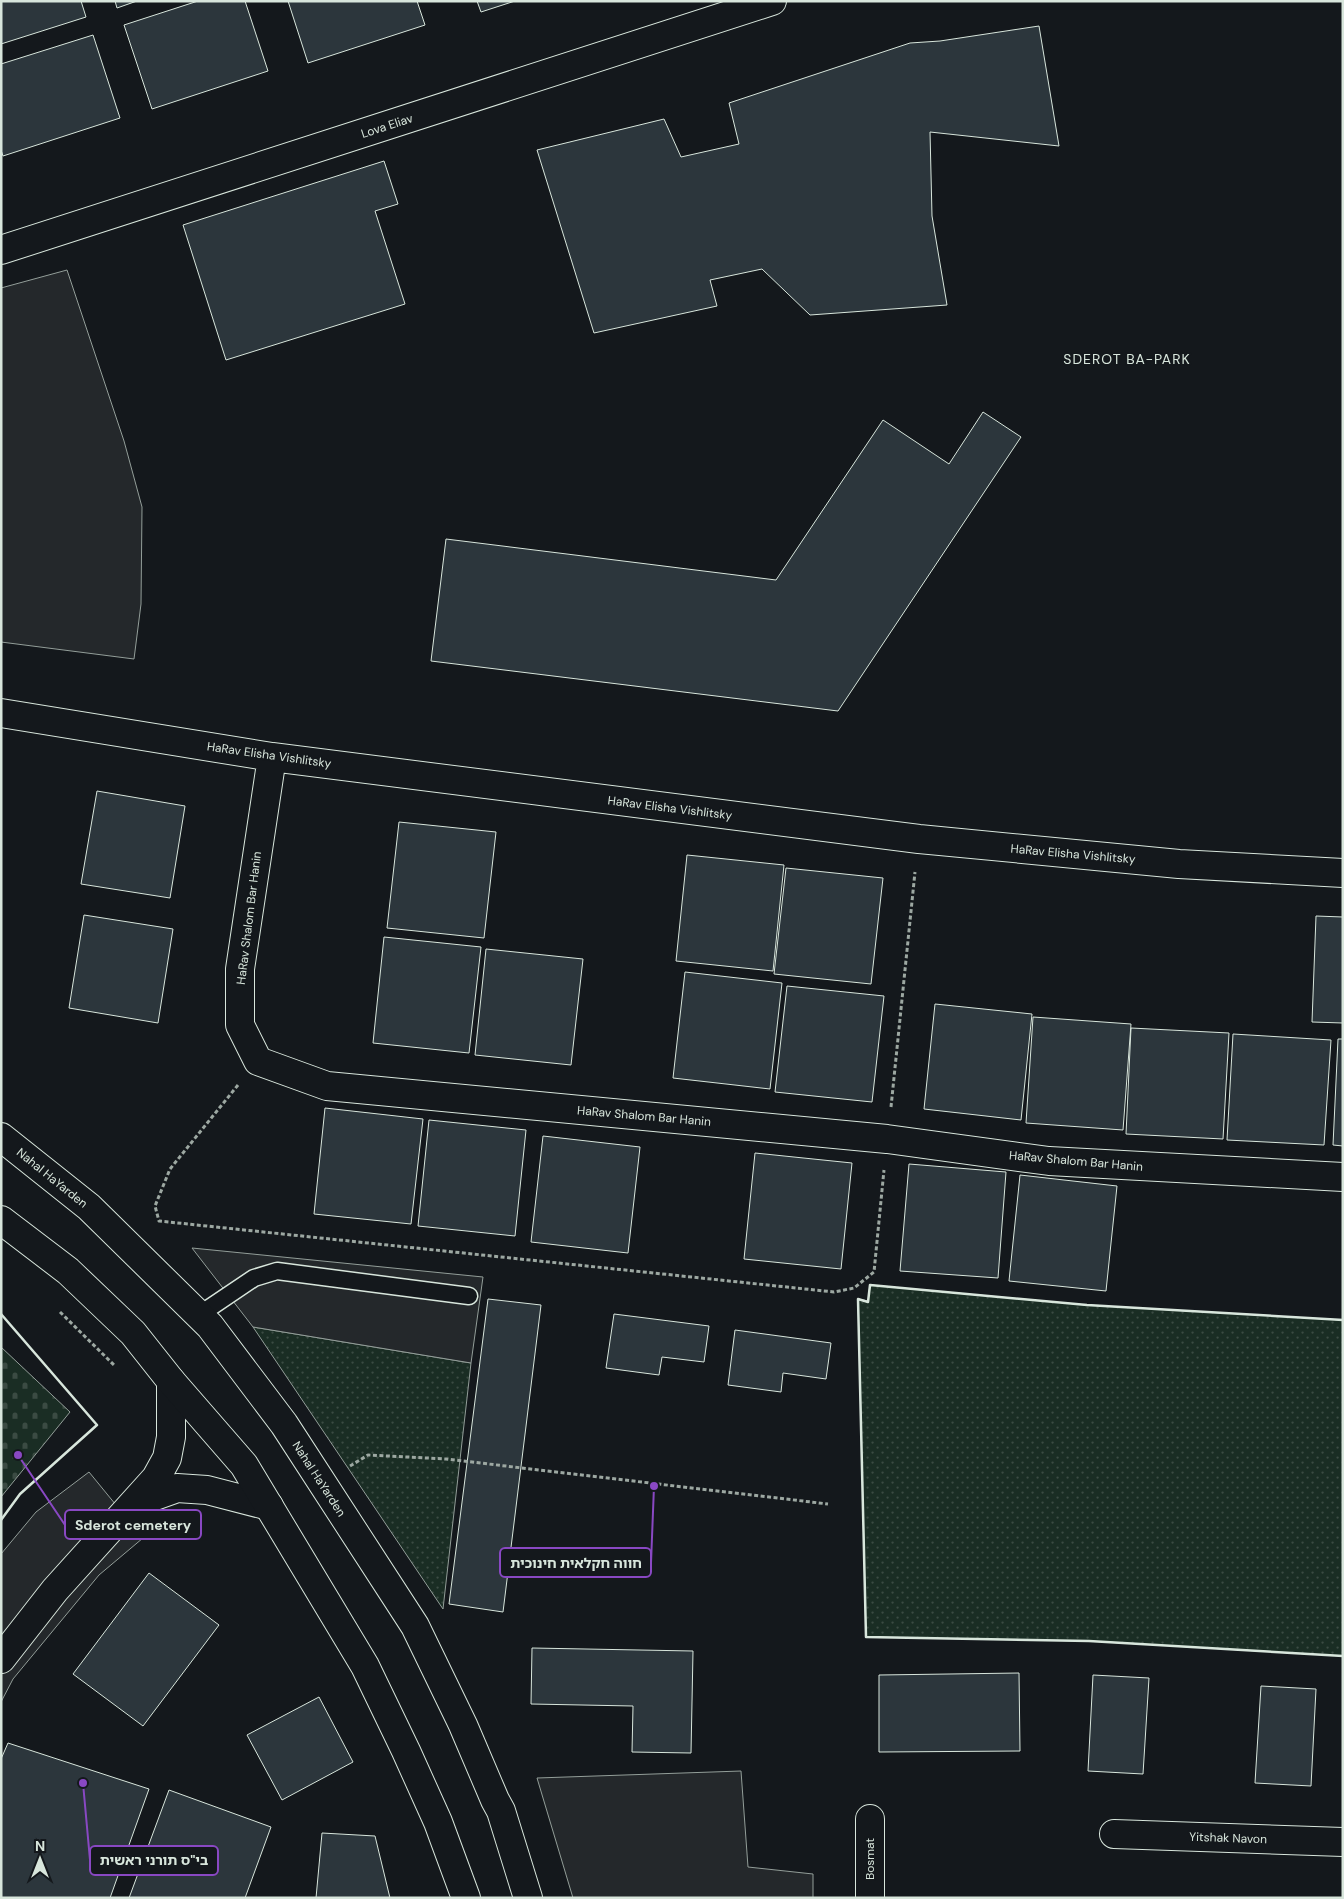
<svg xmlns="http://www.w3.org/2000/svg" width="1344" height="1899" viewBox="0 0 1344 1899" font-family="'DM Sans','Noto Sans Hebrew',sans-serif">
<defs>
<pattern id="grass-dots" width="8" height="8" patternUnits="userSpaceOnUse" patternTransform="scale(1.25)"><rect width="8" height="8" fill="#1a2d24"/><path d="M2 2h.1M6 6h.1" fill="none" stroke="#3b4b43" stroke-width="1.8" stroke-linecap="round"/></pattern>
<pattern id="cemetery-stones" width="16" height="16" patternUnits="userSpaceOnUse" patternTransform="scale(1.25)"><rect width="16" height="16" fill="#1a2d24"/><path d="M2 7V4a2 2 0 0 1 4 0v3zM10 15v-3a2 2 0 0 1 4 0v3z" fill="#3b4b43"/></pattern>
</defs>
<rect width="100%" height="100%" fill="#14181c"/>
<path fill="url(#grass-dots)" stroke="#939e99" d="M870,1285L1087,1305L1343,1320V1656L1089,1641L866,1637L858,1299L868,1301Z
M253,1327L471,1363L443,1609Z"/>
<path fill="url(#cemetery-stones)" stroke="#939e99" d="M1,1347L70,1412L1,1497Z"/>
<path fill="#24282b" stroke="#939e99" d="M67,270L124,441L142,507L141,604L134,659L1,642V288Z
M192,1248L483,1277L471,1363L253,1327Z
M89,1472L143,1538L99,1575L13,1679L1,1702V1554L36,1512Z
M741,1771L748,1867L813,1874V1898H573L537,1778Z"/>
<path fill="#2c363c" stroke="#d8e6dc" d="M1,1H81L86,17L1,44Z
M115,1H137L117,8Z
M198,1H245L268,71L152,109L124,25Z
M288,1H417L425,25L308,63Z
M477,1H515L481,12Z
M1039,26L1059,146L930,132L932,216L947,305L810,315L762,269L710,280L717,306L594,333L537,150L664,119L681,157L739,144L729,103L910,43L940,41Z
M93,35L120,118L3,156L1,150V64Z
M384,161L398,204L375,211L405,304L226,360L183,225Z
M983,412L1021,437L838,711L431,661L446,539L776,580L883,420L949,464Z
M97,791L185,806L170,898L81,884Z
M399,822L496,832L484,938L387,928Z
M687,855L784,865L773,971L676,961Z
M786,868L883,878L871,984L774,974Z
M84,915L173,929L158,1023L69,1008Z
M1316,916L1343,917V1023L1312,1022Z
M384,937L481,947L469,1053L373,1043Z
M486,949L583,959L571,1065L475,1055Z
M685,972L782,983L770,1089L673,1078Z
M787,986L884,996L872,1102L775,1092Z
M935,1004L1032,1014L1021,1120L924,1109Z
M1033,1017L1131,1024L1123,1130L1026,1123Z
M1131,1028L1229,1033L1223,1139L1126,1134Z
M1233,1034L1331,1040L1324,1145L1227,1140Z
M1338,1039H1343V1146L1333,1145Z
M325,1108L423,1119L411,1224L314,1214Z
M429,1120L526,1130L515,1236L418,1226Z
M543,1136L640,1147L628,1253L531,1242Z
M755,1153L852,1163L841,1269L744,1259Z
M909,1164L1006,1172L998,1278L900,1271Z
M1020,1175L1117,1186L1106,1291L1009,1281Z
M488,1299L541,1305L503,1612L449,1604Z
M614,1314L709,1326L704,1362L662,1357L659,1375L606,1368Z
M735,1330L831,1343L826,1379L783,1373L781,1392L728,1385Z
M149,1573L219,1625L143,1726L73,1674Z
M532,1648L693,1651L691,1753L632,1752L633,1706L531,1704Z
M1019,1673L1020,1751L879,1752V1675Z
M1093,1675L1149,1678L1143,1774L1088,1771Z
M1261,1686L1316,1689L1311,1786L1255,1783Z
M319,1697L353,1762L282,1800L247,1735Z
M8,1743L149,1789L110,1898H1V1759Z
M169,1790L271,1827L245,1898H129Z
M322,1833L375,1836L390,1898H316Z"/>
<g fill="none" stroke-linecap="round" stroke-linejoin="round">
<g stroke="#d8e6dc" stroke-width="19">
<path id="service" d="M199,1315L254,1278L277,1271L469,1296"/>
</g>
<g stroke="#d8e6dc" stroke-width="30">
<path id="minor" d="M1,250L772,1
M1,713L272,757L919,839L1179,864L1343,873
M272,757L240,969V1025L258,1061L327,1086L887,1139L1049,1161L1343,1177
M135,1503L177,1488L207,1490L269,1506
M1,1659L55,1590L156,1478L167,1458L171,1437V1381
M1114,1834L1343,1842
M870,1898V1819"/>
</g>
<g stroke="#d8e6dc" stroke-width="30">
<path id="secondary" d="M1,1137L89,1207L210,1326L284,1424L415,1626L463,1725L495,1800L501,1811L528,1898
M1,1220L68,1271L133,1333L171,1381L244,1465L365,1666L406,1751L438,1822L466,1898"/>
</g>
<path stroke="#9da8a2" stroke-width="3" stroke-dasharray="4 2.5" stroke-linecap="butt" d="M238,1085L170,1169L155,1206L159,1221L834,1292L854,1288L874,1272L884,1170
M891,1107L915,872
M60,1312L114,1365
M350,1466L368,1455L446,1459L828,1504"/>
<use href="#service" stroke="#14181c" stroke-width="16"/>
<use href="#minor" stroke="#14181c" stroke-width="28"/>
<use href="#secondary" stroke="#14181c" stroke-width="28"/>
<path stroke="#d8e6dc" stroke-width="2.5" d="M1,1314L97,1425L20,1494L1,1520
M1343,1320L1087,1305L870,1285L868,1302L858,1299L866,1637L1089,1641L1343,1656"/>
</g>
<g text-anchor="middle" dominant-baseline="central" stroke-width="4" stroke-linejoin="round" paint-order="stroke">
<g font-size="12" fill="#d8e6dc" stroke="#14181c">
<text transform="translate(387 126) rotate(-18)">Lova Eliav</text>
<text transform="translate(269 755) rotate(8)">HaRav Elisha Vishlitsky</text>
<text transform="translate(670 808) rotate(7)">HaRav Elisha Vishlitsky</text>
<text transform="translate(1073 854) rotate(5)">HaRav Elisha Vishlitsky</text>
<text transform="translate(249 918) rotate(-83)">HaRav Shalom Bar Hanin</text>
<text transform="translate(644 1116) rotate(5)">HaRav Shalom Bar Hanin</text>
<text transform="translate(1076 1161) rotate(5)">HaRav Shalom Bar Hanin</text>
<text transform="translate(52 1178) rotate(39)">Nahal HaYarden</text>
<text transform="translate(319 1479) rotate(57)">Nahal HaYarden</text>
<text transform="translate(1228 1838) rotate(2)">Yitshak Navon</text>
<text transform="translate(870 1859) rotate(-90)">Bosmat</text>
</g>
<g font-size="14" letter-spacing="1" fill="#d8e6dc" stroke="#14181c">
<text x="1127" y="359">SDEROT BA-PARK</text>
</g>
</g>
<path fill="none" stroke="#8948c3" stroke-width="2" d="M18 1455L65 1525M654 1486L651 1563M83 1783L90 1860"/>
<g fill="#8948c3" stroke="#14181c" stroke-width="2">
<circle cx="18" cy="1455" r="5"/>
<circle cx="654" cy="1486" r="5"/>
<circle cx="83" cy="1783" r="5"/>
</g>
<g fill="#14181c" stroke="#8948c3" stroke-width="2">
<rect x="65" y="1510" width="136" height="29" rx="5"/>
<rect x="500" y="1548" width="151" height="29" rx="5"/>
<rect x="90" y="1846" width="128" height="29" rx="5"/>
</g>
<g font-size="14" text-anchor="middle" font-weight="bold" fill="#d8e6dc">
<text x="133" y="1530">Sderot cemetery</text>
<text x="576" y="1568">חווה חקלאית חינוכית</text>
<text x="154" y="1865">בי"ס תורני ראשית</text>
</g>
<rect width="1344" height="1899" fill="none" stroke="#d8e6dc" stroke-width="5"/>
<g transform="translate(40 1859)" stroke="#14181c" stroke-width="4" paint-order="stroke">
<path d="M0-4L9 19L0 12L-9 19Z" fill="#d8e6dc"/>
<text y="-8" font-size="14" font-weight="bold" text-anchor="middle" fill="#d8e6dc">N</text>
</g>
</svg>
